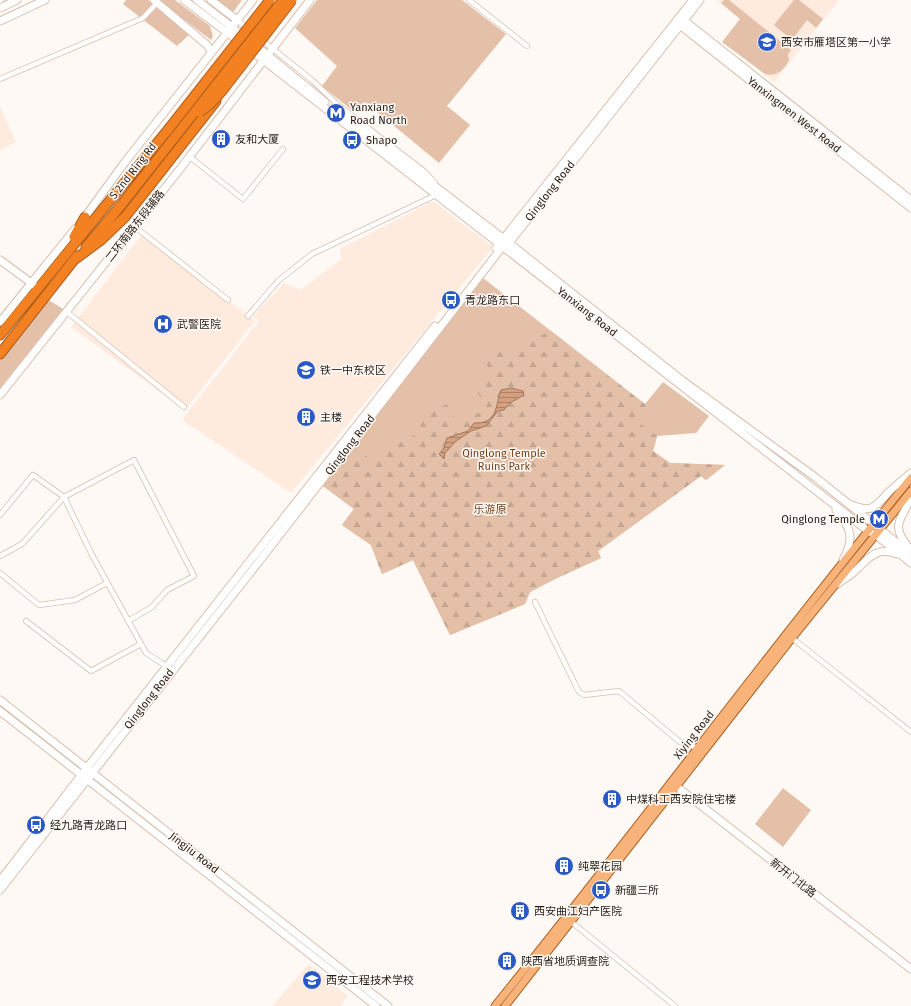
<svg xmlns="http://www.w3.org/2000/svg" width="911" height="1006" viewBox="0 0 911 1006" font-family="'Fira Sans','Noto Sans SC',sans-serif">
<defs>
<pattern id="forest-firs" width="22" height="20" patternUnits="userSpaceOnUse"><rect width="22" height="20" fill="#e4c0a9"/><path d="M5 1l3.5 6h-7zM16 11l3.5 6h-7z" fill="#c4a591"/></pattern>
<pattern id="water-rules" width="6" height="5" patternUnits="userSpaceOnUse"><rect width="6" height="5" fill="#d6a07e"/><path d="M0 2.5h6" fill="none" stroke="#ae8266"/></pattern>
</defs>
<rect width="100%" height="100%" fill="#fef9f5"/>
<path fill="#ffeade" d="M716,0H839L774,82L732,48L731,31L740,19Z
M0,107L16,142L0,150Z
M433,201L493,247L291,493L182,420L259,321L253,316L284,283L301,290L341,259L340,249Z
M143,233L255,321L185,410L71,327Z
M309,964L348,996L341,1006H272Z"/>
<path fill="#e4c0a9" d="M126,0H148L190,34L177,46L123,4Z
M158,0H175L210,26L213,36L211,40Z
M210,0H242L231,15Z
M317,0H462L506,34L447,106L470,125L439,163L365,102L353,111L322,86L337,66L295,28Z
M724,0H729L791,50L788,54L789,60C785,70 776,77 765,74L722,42L740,19L721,3Z
M794,0H799L823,19L816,28L807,20L792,40L774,25Z
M483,278L645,404L663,382L709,416L696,433L657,436L653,451L670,463L725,465L706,480L701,476L598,551L601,558L557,578L530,592L525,604L450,635L413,560L382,574L371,545L342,525L354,509L323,486L354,448L406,374Z
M47,299L63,309L0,388V360Z
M783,788L811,810L783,847L755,824Z"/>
<path fill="url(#forest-firs)" d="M551,331L646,405L635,420L657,436L653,451L670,463L725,465L706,480L701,476L598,551L601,558L557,578L530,592L525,604L450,635L413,560L382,574L371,545L342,525L354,509L323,486L354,448L369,458L423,431L414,411L423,407L427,415L447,404L457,423L486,409L474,385L493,376L484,359Z"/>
<path fill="url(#water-rules)" stroke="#a2795f" d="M511,388L523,391L524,395L510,403L504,410L498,411L486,426L471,431L456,441L445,453L444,459L439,454L444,448L447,438L468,431L474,423C498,424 495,406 501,390Z"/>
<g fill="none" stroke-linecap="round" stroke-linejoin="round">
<g stroke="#d9bfaf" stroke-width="6">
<path id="street" d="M469,0L527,46
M0,1L1,0
M237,20L313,81L338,105L425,172L435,183
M0,79L143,18L157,3
M190,157L243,199L283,149
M134,226L228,300
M67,312L184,407
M248,316L278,281L312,254L436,195
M0,515L33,475L64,497L91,553L146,653L169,668
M0,556L22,544L64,497L134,460L194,576L167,590L152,607L128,621
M0,573L39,605L75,600L107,583
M535,602L579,692L584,695L619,691L680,742L698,748
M26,621L91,671L141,644
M792,638L911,732
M569,920L675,1006"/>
</g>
<g stroke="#d9bfaf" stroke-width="9">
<path id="secondary" d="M154,0L207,45L212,52
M184,0L241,43
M197,0L246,38
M211,0L237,20
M0,8L17,0
M681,18L911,200
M0,21L45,0
M676,22L911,208
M254,44L325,102
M249,49L868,531L876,535L911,563
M333,108L509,243L683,381L815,477L911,554
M82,221L125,162L253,0
M496,248L693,0
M0,260L34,285
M0,322L75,229
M0,395L180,169L310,0
M852,505C873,514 875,506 889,492C896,485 904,479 911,473
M836,510C851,528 855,538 843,560
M911,550C891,528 898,522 911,499
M837,584C844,579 852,575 858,568C871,556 877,547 897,554
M0,700L388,1006
M0,711L376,1006
M676,786L911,969
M0,881L86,769L435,326
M0,890L261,559L503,246L509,243L700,0"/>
</g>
<g stroke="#ac5e1e" stroke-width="9">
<path id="primary" d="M495,1006C636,832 769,651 911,478
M505,1006L792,638L911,491"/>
</g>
<g stroke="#ac5e1e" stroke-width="11">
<path id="highway" d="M74,237L85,217
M86,247L122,204
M74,260L101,240L125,217L216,101
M0,335L112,198
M0,354L77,256"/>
</g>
<use href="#street" stroke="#fff" stroke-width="4.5"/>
<use href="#secondary" stroke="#fff" stroke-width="7"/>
<use href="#primary" stroke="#f8b37a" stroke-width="7"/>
<use href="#highway" stroke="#f38121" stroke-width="9"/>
<g stroke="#ac5e1e" stroke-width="11" stroke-linecap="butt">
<path id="highway-bridge" d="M200,112L210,104L222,91L292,0
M112,198L167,131L270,0
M122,204L283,0"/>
</g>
<use href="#highway-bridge" stroke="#f38121" stroke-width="9"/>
</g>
<defs>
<g id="school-disc" transform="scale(1)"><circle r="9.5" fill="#2a58c7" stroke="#fef9f5"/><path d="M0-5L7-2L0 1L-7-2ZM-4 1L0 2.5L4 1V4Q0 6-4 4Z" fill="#fff"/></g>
<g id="metro-disc" transform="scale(1)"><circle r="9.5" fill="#2a58c7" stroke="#fef9f5"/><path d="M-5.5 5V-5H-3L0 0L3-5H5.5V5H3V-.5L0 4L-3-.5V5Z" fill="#fff"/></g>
<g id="building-disc" transform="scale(1)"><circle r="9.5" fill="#2a58c7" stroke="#fef9f5"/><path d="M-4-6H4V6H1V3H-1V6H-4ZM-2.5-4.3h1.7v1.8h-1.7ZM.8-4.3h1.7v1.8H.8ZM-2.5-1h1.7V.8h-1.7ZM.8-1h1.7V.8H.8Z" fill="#fff"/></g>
<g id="bus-disc" transform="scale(1)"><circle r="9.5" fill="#2a58c7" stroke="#fef9f5"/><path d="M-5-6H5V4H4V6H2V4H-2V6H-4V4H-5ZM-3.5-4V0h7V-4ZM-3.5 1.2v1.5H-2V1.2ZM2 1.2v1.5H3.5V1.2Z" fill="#fff"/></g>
<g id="hospital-disc" transform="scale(1)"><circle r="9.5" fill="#2a58c7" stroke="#fef9f5"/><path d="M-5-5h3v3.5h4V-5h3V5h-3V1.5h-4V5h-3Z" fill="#fff"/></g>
<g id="university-disc" transform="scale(1)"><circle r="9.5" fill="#2a58c7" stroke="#fef9f5"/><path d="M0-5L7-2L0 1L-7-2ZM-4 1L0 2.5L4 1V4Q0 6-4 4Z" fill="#fff"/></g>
</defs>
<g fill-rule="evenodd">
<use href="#school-disc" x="767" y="42"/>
<use href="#metro-disc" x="336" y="113"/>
<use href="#building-disc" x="221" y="139"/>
<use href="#bus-disc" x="352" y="140"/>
<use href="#bus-disc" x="451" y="300"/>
<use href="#hospital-disc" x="163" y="324"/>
<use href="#school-disc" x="306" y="370"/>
<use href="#building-disc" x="306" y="417"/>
<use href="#metro-disc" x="879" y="519"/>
<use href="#building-disc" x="612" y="799"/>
<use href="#bus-disc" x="36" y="825"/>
<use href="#building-disc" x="564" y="866"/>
<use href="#bus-disc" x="601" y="890"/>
<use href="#building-disc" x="520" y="911"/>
<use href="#building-disc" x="507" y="961"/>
<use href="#university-disc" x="312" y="980"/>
</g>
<g text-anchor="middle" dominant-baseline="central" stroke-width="3" stroke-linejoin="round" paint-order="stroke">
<g font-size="11" fill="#271d17" stroke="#fef9f5" text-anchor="start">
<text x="781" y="42">西安市雁塔区第一小学</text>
<text x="350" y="107">Yanxiang<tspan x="350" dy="13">Road North</tspan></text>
<text x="235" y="139">友和大厦</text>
<text x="366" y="140">Shapo</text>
<text x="465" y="300">青龙路东口</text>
<text x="177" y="324">武警医院</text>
<text x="320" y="370">铁一中东校区</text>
<text x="320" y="417">主楼</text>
<text x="865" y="519" text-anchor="end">Qinglong Temple</text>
<text x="626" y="799">中煤科工西安院住宅楼</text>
<text x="50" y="825">经九路青龙路口</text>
<text x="578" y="866">纯翠花园</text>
<text x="615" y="890">新疆三所</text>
<text x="534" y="911">西安曲江妇产医院</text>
<text x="521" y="961">陕西省地质调查院</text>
<text x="326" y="980">西安工程技术学校</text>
</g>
<g font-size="11" fill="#271d17" stroke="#fef9f5">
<text transform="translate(794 115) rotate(38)">Yanxingmen West Road</text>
<text transform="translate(133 171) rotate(-52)">S 2nd Ring Rd</text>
<text transform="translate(550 191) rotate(-52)">Qinglong Road</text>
<text transform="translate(135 226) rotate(-52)">二环南路东段辅路</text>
<text transform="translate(587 312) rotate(38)">Yanxiang Road</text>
<text transform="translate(350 445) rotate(-52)">Qinglong Road</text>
<text transform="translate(149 699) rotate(-52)">Qinglong Road</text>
<text transform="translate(694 735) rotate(-52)">Xiying Road</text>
<text transform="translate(194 853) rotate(38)">Jingjiu Road</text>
<text transform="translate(793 878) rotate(38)">新开门北路</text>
</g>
<g font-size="11" fill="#733f1a" stroke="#fef9f5">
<text x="504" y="453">Qinglong Temple<tspan x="504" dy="13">Ruins Park</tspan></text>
<text x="490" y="509">乐游原</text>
</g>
</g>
</svg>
